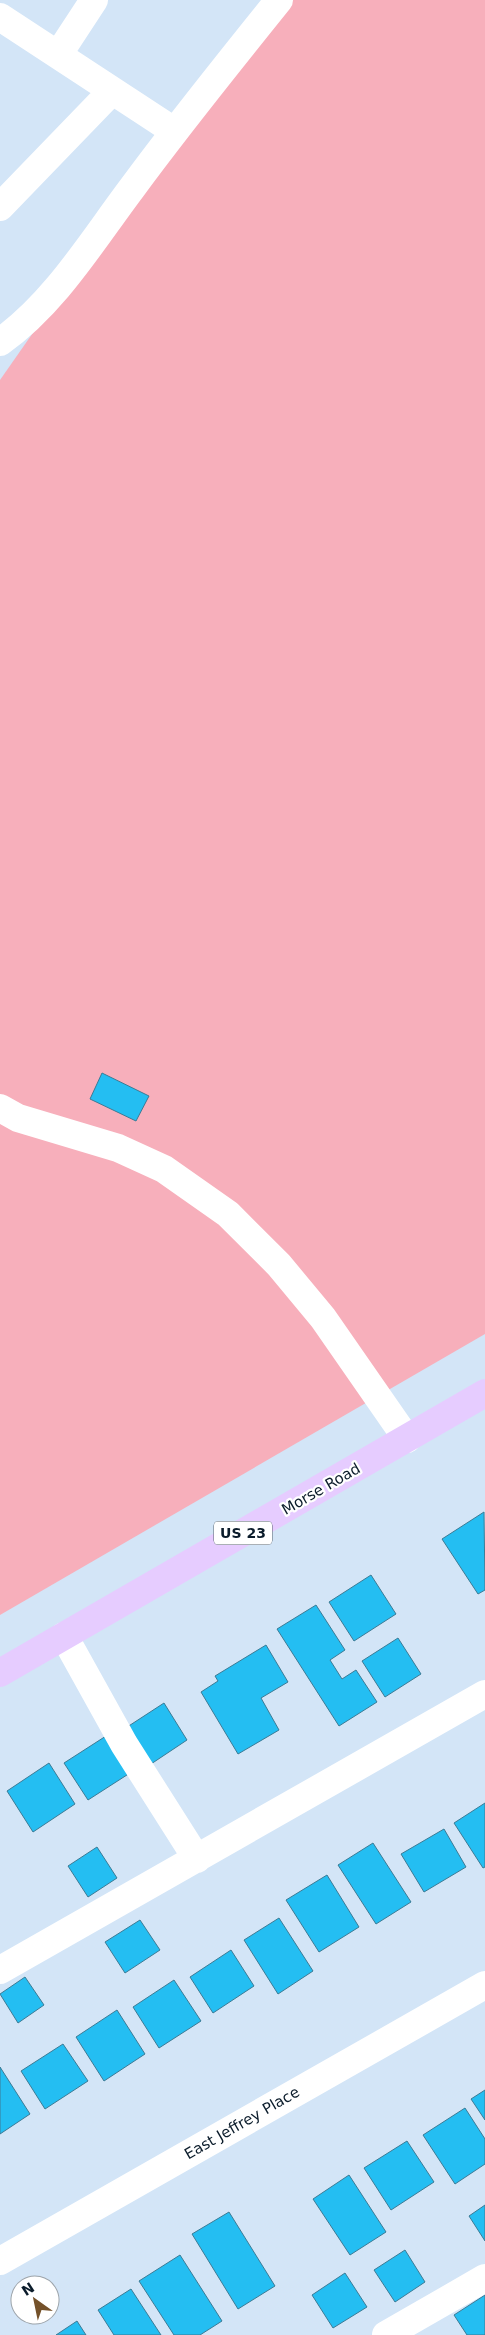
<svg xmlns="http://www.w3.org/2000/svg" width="485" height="2335" viewBox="0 0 485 2335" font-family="'DejaVu Sans',sans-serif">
<rect width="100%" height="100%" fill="#d3e5f7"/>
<path fill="#f7afbb" d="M279,0H485V1334L0,1615V380L174,131Z"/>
<path fill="#24bef2" stroke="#3c7b95" d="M102,1073L149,1096L136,1121L90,1099Z
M484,1512L485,1590L478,1594L442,1539Z
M371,1575L396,1614L354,1641L329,1602Z
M316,1605L345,1650L330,1660L342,1679L356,1670L377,1702L339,1726L277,1629Z
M398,1638L421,1674L385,1697L362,1661Z
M266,1645L288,1682L261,1698L279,1730L238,1754L201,1692L218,1681L215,1676Z
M164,1703L187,1740L145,1768L121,1731Z
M106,1736L130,1773L88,1800L64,1763Z
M49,1763L75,1804L33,1832L7,1791Z
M485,1803V1867L483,1868L454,1823Z
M444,1829L466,1867L424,1892L401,1854Z
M373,1843L411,1902L376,1924L338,1865Z
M97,1847L117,1878L88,1897L68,1866Z
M327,1875L359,1927L319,1952L286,1900Z
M279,1918L313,1971L278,1994L244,1940Z
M140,1920L160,1950L125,1973L105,1942Z
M231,1950L254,1986L213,2013L190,1977Z
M25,1977L44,2005L18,2023L0,1994Z
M174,1980L201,2021L159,2048L133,2007Z
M117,2010L145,2054L104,2081L76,2037Z
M63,2044L88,2081L45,2109L21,2071Z
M0,2067L30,2114L0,2134Z
M485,2090V2120L471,2099Z
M465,2108L485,2139V2164L455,2184L423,2135Z
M407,2141L434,2182L391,2210L364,2168Z
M349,2175L386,2232L350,2255L313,2199Z
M485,2205V2241L469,2216Z
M229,2212L275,2286L238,2309L192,2234Z
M405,2250L425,2282L395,2302L374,2270Z
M180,2255L222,2321L200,2335H174L139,2281Z
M345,2273L367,2307L333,2328L312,2295Z
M131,2289L161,2335H114L98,2310Z
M485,2295V2335H467L454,2315Z
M77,2321L86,2335H56Z"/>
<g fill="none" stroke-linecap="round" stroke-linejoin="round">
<path stroke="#fff" stroke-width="28" d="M0,17L174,131
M58,55L94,0
M0,207L112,91
M0,342C55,303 92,241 132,188C179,124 229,62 279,0
M0,1108L18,1118L118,1148L164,1169L228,1214L279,1265L323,1318L407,1439
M64,1636L124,1744L197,1859
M0,1970L485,1694
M0,2261L485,1985
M386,2335L485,2278"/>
<path stroke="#e6ccff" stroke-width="28" d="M0,1673L485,1393"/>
</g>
<g text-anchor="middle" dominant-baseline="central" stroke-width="4.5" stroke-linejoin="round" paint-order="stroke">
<rect fill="#fff" stroke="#54606b" stroke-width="1" x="214" y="1521.5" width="58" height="23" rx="4"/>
<g font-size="14" font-weight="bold" fill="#0b1c2b">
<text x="243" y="1533">US 23</text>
</g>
<g font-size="15" fill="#0b1c2b" stroke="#fff">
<text transform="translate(321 1489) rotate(-30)">Morse Road</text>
<text transform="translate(242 2123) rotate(-30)">East Jeffrey Place</text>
</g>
</g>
<g transform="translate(35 2300) rotate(327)"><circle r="24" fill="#ffffff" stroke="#9da4aa"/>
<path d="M0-4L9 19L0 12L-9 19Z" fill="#74512a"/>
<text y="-8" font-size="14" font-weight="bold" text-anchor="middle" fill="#0b1c2b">N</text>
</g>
</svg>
